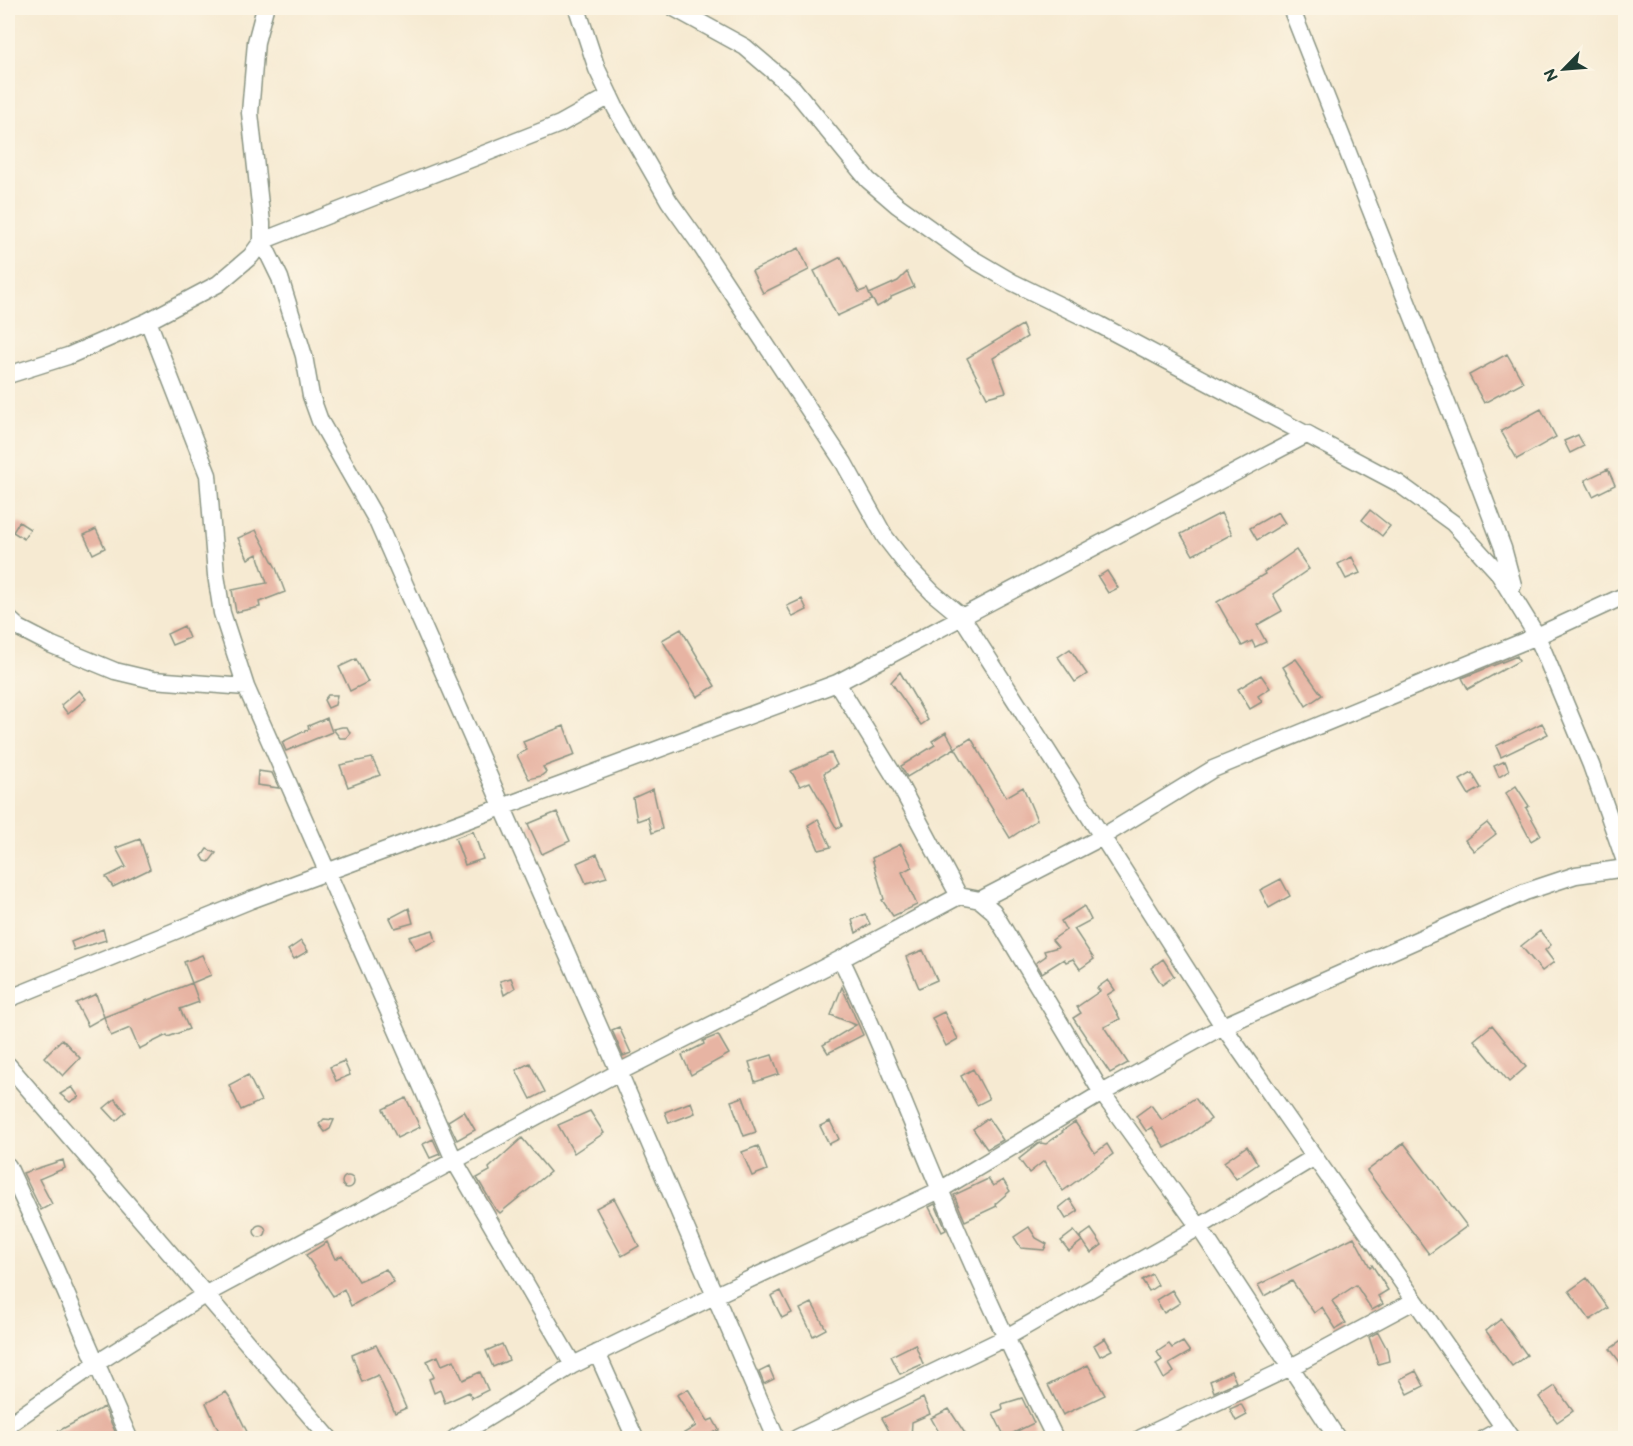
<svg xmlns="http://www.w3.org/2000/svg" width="1633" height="1446" viewBox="0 0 1633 1446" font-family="'Balsamiq Sans',sans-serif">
<rect width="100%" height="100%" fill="#fcf5e5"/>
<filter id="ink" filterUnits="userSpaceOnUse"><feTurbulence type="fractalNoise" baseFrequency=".0167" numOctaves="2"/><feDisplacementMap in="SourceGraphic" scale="12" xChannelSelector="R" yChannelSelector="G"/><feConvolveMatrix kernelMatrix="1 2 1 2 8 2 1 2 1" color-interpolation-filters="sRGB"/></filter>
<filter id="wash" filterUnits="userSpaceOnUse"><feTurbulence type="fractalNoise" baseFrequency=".008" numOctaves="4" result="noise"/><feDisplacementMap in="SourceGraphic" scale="24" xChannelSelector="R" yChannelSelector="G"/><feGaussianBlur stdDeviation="1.35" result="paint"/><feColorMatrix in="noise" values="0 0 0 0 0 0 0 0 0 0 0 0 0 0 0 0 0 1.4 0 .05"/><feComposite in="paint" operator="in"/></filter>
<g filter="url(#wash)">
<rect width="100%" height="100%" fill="#f6ead2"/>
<g id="blocks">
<path fill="#e7b4a3" d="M799,248L809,270L763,293L752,271Z
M841,257L859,292L867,289L872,300L837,316L814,271Z
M907,272L914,287L891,297V299L877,307L869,294L898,281Z
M1022,325L1027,337L993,358L1006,392L987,397L967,358Z
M1507,354L1523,382L1484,403L1469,375Z
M1541,409L1556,437L1517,459L1501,431Z
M1578,435L1584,446L1570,453L1564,441Z
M1608,469L1615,485L1593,496L1585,480Z
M1370,510L1390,526L1382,536L1362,520Z
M1278,512L1285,523L1257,540L1250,528Z
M1221,513L1232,534L1193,555L1181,534Z
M19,522L30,529L24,539L13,532Z
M96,529L105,548L93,554L84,535Z
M256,530L276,568L285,592L259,602L260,607L236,612L232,590L267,583L257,554L248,559L238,538Z
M1296,550L1309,569L1273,594L1282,611L1257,625L1266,642L1255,647L1252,641L1242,646L1217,602L1265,574L1264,572Z
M1352,557L1360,573L1346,579L1338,564Z
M1107,571L1118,588L1108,593L1098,577Z
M802,599L807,610L793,617L787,606Z
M184,626L189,638L172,645L167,634Z
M681,629L715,686L697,697L662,640Z
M1070,649L1087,674L1075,682L1058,657Z
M1517,656L1519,661L1468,689L1462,678Z
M356,659L368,682L350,691L339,667Z
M1296,659L1322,695L1306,706L1283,667Z
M900,672L928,720L921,725L891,682Z
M1261,675L1270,688L1258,696L1262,702L1250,709L1238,689Z
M79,690L86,699L68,714L61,705Z
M328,695H337L335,705L328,708L324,700Z
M327,718L332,732L286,751L282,742L309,729L308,726Z
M1542,723L1548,734L1501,757L1496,746Z
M564,726L575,755L543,767L546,772L541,776L529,779L517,755L527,750L523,742Z
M342,727H347L350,733L346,738H340L333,729Z
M946,732L955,748L907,777L901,766L935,745L932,741Z
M971,738L1006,797L1023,787L1037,820L1010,838L955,748Z
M831,753L837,765L824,773L842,826L837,829L810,782L800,786L791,771Z
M372,758L380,775L348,787L340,765Z
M1505,761L1509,771L1499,777L1494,766Z
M258,771L272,773L279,788L257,785Z
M1472,773L1481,788L1469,795L1460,780Z
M1516,786L1529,806L1526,808L1541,835L1531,841L1506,793Z
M653,789L662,829L652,833L648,817L637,821L633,798Z
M557,812L570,841L542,854L528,824Z
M818,819L831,847L819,850L808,825Z
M1487,823L1496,834L1474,851L1465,840Z
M473,831L483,859L465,865L455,838Z
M140,839L150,869L113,887L106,877L126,867L116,848Z
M901,844L912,867L902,872L917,905L893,916L882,900L884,899L872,858Z
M207,849L216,853L209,862L205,861L202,856Z
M597,854L607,877L586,883L577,863Z
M1281,879L1290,896L1269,908L1260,890Z
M1084,906L1091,920L1074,929L1094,959L1080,969L1073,959L1066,962L1064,959L1042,973L1036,963L1046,956L1044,951L1058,947L1052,940L1066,930L1061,921Z
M409,908L413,923L395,928L390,918Z
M865,914L870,924L856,933L852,920Z
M103,929L106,940L74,950L71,942Z
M433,930L436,941L416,950L409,937Z
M1540,931L1551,945L1545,950L1554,962L1542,971L1521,946Z
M301,941L308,951L294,959L288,950Z
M923,950L937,980L919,988L906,957Z
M202,955L211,975L192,983L184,962Z
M1163,959L1174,976L1162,985L1151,968Z
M511,978L515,988L504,995L500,981Z
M1108,980L1115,990L1107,995L1120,1019L1104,1027L1128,1063L1110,1073L1073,1018L1081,1013L1077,1007L1100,991L1097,988Z
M192,983L199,1002L180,1009L189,1029L168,1037L167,1035L139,1049L130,1028L111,1036L104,1017Z
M842,987L863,1035L828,1053L823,1045L856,1025L831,1015Z
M96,994L104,1017L88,1026L76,1003Z
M944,1012L958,1039L946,1046L932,1018Z
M1492,1025L1526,1067L1509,1082L1474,1040Z
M619,1027L631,1053L623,1056L612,1030Z
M718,1035L729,1054L691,1075L682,1055L704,1044L703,1041Z
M62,1039L80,1058L63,1076L44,1057Z
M772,1055L779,1074L755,1082L749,1062Z
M344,1061L350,1075L336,1081L330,1067Z
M530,1063L545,1092L531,1099L516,1070Z
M973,1069L989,1099L977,1105L961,1076Z
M248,1075L261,1101L241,1110L229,1085Z
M72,1087L79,1097L70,1102L60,1094Z
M743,1097L756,1132L744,1136L731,1101Z
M406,1098L420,1127L397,1138L383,1109Z
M1195,1098L1211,1119L1186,1137L1165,1148L1152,1127L1146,1131L1136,1116L1151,1105L1162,1120Z
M115,1099L126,1112L116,1121L104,1108Z
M691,1102L695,1113L669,1123L665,1112Z
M464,1111L475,1130L457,1140L448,1121Z
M590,1111L604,1133L574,1153L558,1125Z
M988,1118L1003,1140L987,1149L973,1129Z
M324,1119L334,1120L330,1129L325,1132L319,1124Z
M830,1121L839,1139L829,1144L820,1126Z
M1075,1122L1095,1153L1107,1144L1113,1154L1063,1191L1044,1161L1029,1173L1019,1159L1038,1144L1041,1143L1046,1144L1063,1132L1062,1131Z
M522,1138L550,1172L500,1213L497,1210H496L477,1178L490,1171L489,1168Z
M433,1139L440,1154L430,1158L423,1144Z
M1404,1143L1467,1226L1429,1254L1367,1171Z
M758,1146L767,1170L752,1176L742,1152Z
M1247,1146L1258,1164L1236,1179L1224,1162Z
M63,1160L65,1168L39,1179L52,1204L41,1210L23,1173Z
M342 1182a6 6 0 1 1 12 0a6 6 0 1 1-12 0Z
M988,1179L993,1186L1003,1180L1010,1191L995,1204L997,1206L965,1221L954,1195Z
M614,1198L639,1246L622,1256L596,1208Z
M1070,1199L1078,1211L1066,1219L1059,1208Z
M935,1204L946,1230L942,1232L929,1207Z
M254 1231a6 6 0 1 1 12 0a6 6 0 1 1-12 0Z
M1029,1227L1036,1238L1047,1244L1044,1250L1021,1248L1014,1237Z
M1091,1229L1102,1245L1091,1253L1080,1237Z
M1074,1231L1082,1241L1069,1251L1061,1241Z
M1354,1237L1370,1267L1372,1265L1388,1290L1378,1296L1383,1304L1372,1310L1356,1285L1332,1301L1346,1323L1336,1329L1322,1307L1314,1313L1292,1281L1264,1296L1258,1285Z
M327,1242L335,1259L342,1255L359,1281L386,1269L394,1282L351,1306L344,1289L333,1296L306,1255Z
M1152,1274L1158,1285L1149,1291L1142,1280Z
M1587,1278L1608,1308L1590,1320L1569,1291Z
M1172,1290L1180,1303L1164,1313L1156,1300Z
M781,1291L792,1313L782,1318L771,1296Z
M812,1303L826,1329L813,1336L800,1309Z
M1501,1319L1527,1355L1512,1366L1486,1331Z
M1378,1332L1387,1349L1389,1361L1378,1364L1369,1337Z
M1105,1338L1112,1350L1100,1356L1094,1345Z
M1626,1338V1370L1610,1349Z
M1183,1342L1190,1352L1169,1364L1174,1372L1164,1379L1156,1364L1162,1360L1157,1352L1169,1344L1172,1348Z
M502,1344L509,1360L493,1367L486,1351Z
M915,1344L923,1364L900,1374L891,1356Z
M376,1345L389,1369L406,1408L395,1413L378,1375L362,1382L352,1355Z
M438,1356L442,1365L454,1360L463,1380L480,1372L488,1390L472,1398L469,1392L445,1403L440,1390L434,1393L429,1379L434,1377L427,1361Z
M1088,1365L1105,1395L1063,1415L1048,1385Z
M769,1367L774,1379L764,1384L759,1372Z
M1231,1371L1236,1382L1214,1392L1210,1381Z
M1416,1371L1424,1386L1408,1394L1400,1379Z
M1555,1386L1573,1411L1557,1422L1539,1397Z
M688,1389L708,1421L713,1419L719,1430L703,1438H676L696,1426L677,1395Z
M226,1392L231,1399L250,1438H222L206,1403Z
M923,1398L930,1414L912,1422L911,1438H893L882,1418Z
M1022,1398L1034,1423L1005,1437L993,1413L1003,1409L1002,1404Z
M1241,1404L1247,1415L1236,1421L1230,1409Z
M104,1407L118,1438H45Z
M949,1409L968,1438H943L940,1434L931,1418Z"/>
</g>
</g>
<g filter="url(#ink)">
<use href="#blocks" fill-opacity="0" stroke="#8a9483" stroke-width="1.5"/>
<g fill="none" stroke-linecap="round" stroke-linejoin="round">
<g stroke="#8a9483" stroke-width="19">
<path id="minor" d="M265,8L256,42L250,113L262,223V241L280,278L304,356L311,396L320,421L376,519L619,1072L776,1438
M577,8L597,69L616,109L669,201L699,243L844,463L885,537L909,568L933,593L962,617L1223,1026L1511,1438
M674,8L745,47L793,88L868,180L897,205L971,258L1012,282L1100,325L1398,483L1453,523L1497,571L1537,636L1591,765L1626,864
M1291,8L1478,482L1503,548L1513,585
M8,375L68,356L148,321L218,284L251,256L262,241L560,124L610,96
M1308,434L837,683L898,782L959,896L980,900L993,911L1102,1093L1199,1227L1337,1438
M8,618L19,628L52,645L115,671L153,680L246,687L222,613L216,575L208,475L148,321
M246,687L454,1160L573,1365
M980,900L1102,837L1213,769L1537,636L1626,595
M841,959C878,1035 907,1113 940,1190C976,1274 1014,1357 1055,1438
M8,999L251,900L837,683
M8,1065L329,1438
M8,1166L55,1268L129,1438
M597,1353L635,1438
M8,1425L97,1363L206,1294L619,1072L841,959L959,896
M455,1438L573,1365L714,1296L940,1190L1102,1093L1223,1026L1525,892L1576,875L1626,868
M797,1438L1005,1338L1199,1227L1313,1158
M1141,1438L1291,1367L1414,1301
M1485,1438L1503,1428"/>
</g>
<use href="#minor" stroke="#fff" stroke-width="16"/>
</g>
</g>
<rect width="1633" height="1446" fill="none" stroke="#fcf5e5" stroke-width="30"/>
<g transform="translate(1564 69) rotate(245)" stroke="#fcf5e5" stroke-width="4.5" paint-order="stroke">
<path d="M0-4.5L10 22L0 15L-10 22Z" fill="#1f3d34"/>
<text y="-9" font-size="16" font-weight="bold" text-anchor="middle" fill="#1f3d34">N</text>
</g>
</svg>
